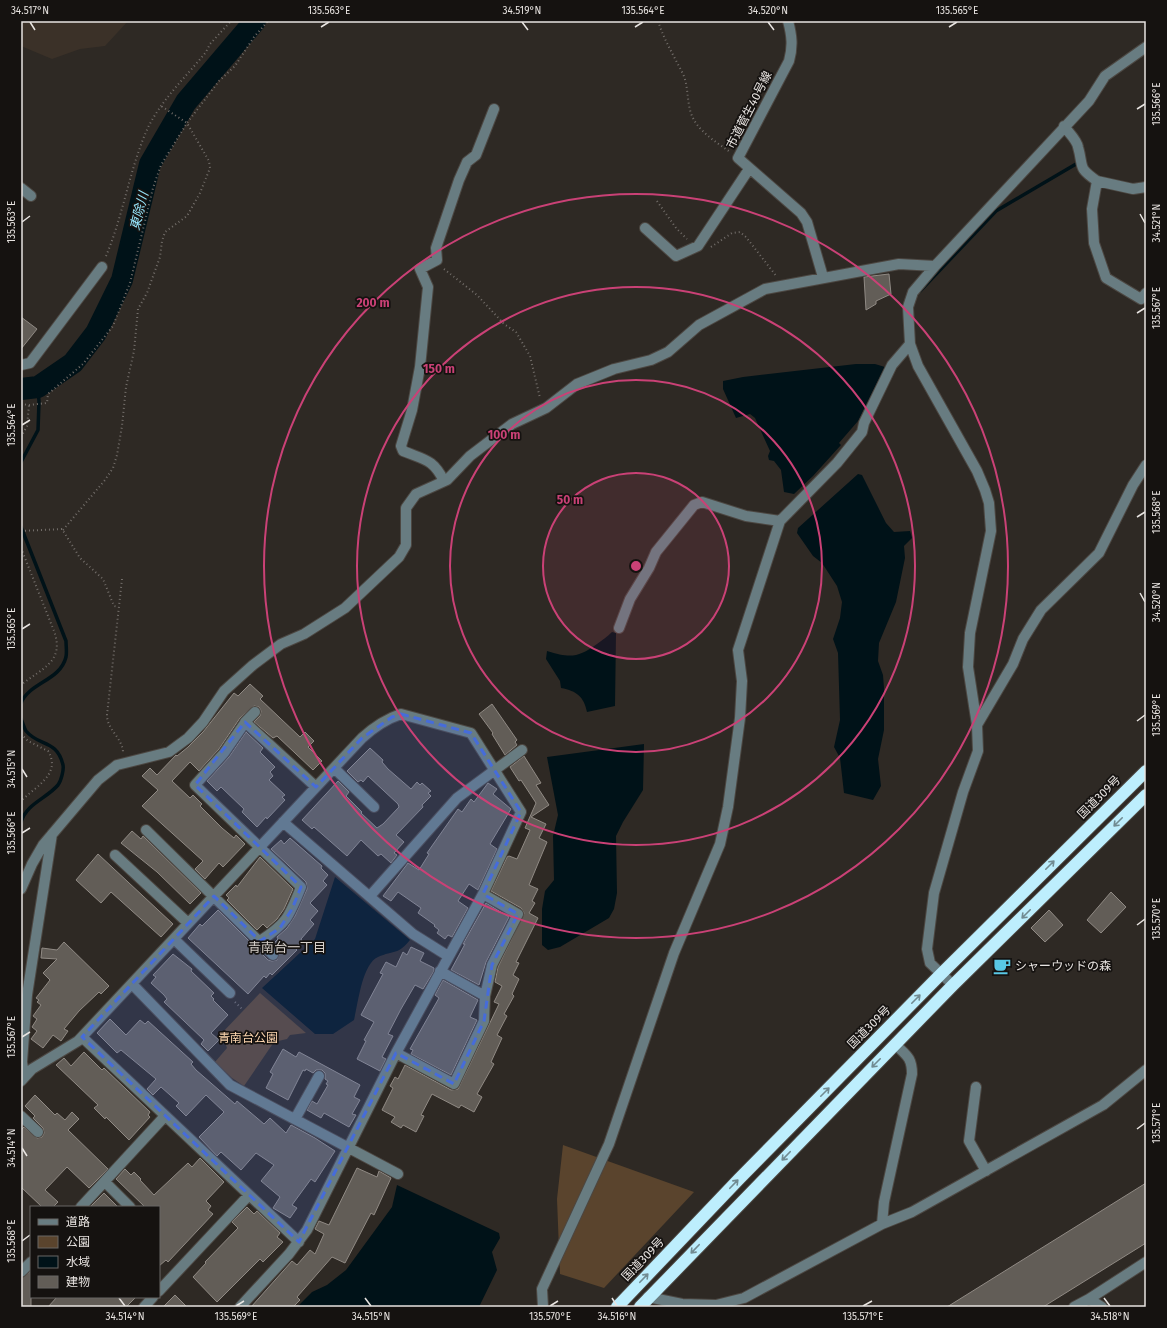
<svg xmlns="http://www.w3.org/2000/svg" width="1167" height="1328" viewBox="0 0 1167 1328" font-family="'Fira Sans','Noto Sans JP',sans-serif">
<rect width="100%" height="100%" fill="#2e2924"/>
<path fill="#3b3128" d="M21,21H128L105,46L80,49L52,59L21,46Z"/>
<path fill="#5a442d" d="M260,993L306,1033L290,1035L287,1039L274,1042L244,1086L232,1078L215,1062L227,1048L222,1033Z
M563,1145L694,1192L604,1288L560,1274L557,1199Z"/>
<path fill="#001218" d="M856,364H875L885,367L858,421L839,443L841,445L813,476L794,494L784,492L781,470L774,461L769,460L768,456L770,451L755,418L750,414L736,418L723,389V381L743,377Z
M858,474L862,475L886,523L894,532L910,531L912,538L904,546L905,558L896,602L879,643L878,661L883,675L884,688V730L878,759L881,786L873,800L844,793L840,758L834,747L840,720L838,653L833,639L840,618L842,602L837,586L822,563L813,556L797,533L798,528Z
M612,632L616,633L615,706L587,712C584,697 577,691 561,688L560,681L546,659L547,651C570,658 578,658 597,644C602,640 607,637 612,632Z
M644,744L643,790L623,822L616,836L617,893L614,909L609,918L560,947L548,950L542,945V909L545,891L554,880L553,836L558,815L547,757Z
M335,877L410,940C398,955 394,950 378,957C362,964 358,1004 354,1020L333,1034H315L262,988L315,939Z
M397,1185L499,1233L500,1238L492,1252L497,1270L479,1307H297L312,1292L327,1285L346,1270L392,1207Z"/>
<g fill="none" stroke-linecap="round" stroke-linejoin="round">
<path stroke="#001218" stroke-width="3.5" d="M920,291L996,211L1076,164
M21,462L38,430L39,402L38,387
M21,527L66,641C66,646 67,652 66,657C60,681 30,682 21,703
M21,719C23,723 24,728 26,731C39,747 57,739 63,765C64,770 61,781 58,785C46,799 27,803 21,822"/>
<path stroke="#001218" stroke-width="22" d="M21,389L38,387L73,363L96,333L122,280L150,164L186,102L255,21"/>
</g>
<path fill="#625d57" stroke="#908a84" d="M889,274L891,294L876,301V304L866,310L864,277Z
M21,317L37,329L21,349Z
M250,684L263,696L260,699L300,737L305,732L314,741L308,747L322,761L313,770L277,736L273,738L254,722L260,716L261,711L259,707L254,706L240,718L219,749L199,771L190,762L172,781L190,798L193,795L202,804L200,806L222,828L234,838L236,835L245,844L223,867L219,863L205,879L195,869L203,861L142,806L158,790L142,776L150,768L157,775L176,755L177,756L188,747L203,732L234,693L238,696Z
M492,704L517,740L515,742L517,745L505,755L492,734L493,733L479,714Z
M246,732L263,748L260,752L275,767L270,772L273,776L269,780L285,795L282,797L285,800L267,819L266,817L257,827L242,812L244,809L221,787L217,791L207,781L229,757Z
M370,748L383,760L382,762L388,769L411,789L417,782L420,785L422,783L431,791L428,793L431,796L422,805L423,807L396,835L404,842L394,853L397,855L391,863L381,854L378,856L361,840L347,856L314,827L312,829L302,820L338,781L349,792L346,796L362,812L361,813L377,828L383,824L399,807L398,804L368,776L363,782L361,780L358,782L347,771Z
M524,756L541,783L536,785L549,805L531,817L546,824L539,838L547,842L529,885L538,889L532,901L535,903L529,913L538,918L516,962L519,963L513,975L519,979L512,994L514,996L504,1014L507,1016L497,1035L502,1038L491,1062L494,1064L477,1094L482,1097L474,1112L461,1105L459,1108L432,1094L421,1115L424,1116L416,1132L403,1125L401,1128L391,1122L395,1117L382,1110L393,1088L390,1086L395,1077L398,1079L405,1065L451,1090L458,1089L499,1004L494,1002L502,986L495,982L498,967L524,913L521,908L491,891L507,857L509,856L517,859L530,830L525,828L536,803L521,780L519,781L510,767Z
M488,783L497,789L493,794L511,809L490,844L497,849L478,890L469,884L458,901L468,908L452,937L448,935L445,939L437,933L439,930L434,926L435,925L418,913L421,908L398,892L391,901L383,896L408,863L419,870L429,854L427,853L458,809L462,812L471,799L474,802Z
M132,831L141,839L143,836L201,893L190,904L157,872L121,843Z
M290,838L322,866L321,868L328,875L323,881L327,885L310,903L318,911L310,920L314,924L301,939L302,941L295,948L297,950L272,975L270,973L266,978L264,976L248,994L188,938L200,924L202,926L218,910L268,960L272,961L277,960L279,953L272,945L278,939L277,937L287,928L295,916L307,889L306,882L271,849L281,840L284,844Z
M98,854L173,924L161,937L111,892L101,903L76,880Z
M260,857L293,889L284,909L277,919L267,928L263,924L257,930L227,900L229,898L226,895L236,885L237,887Z
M1111,892L1126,907L1101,933L1087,920Z
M486,903L509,917L486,962L479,985L451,970L465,944H463Z
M1049,910L1063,925L1045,942L1031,928Z
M64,942L109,986L101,994L99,992L79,1011L64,1029L68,1031L61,1041L53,1035L43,1048L31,1039L37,1031L32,1027L37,1019L33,1016L41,1005L37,1002L39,1000L36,998L50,980L43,973L57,959L41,958L42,948L57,950Z
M411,947L424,953L420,961L434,968V971L423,989L415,985L401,1009L388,1034L393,1036L382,1057L386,1059L380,1071L357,1059L366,1041L364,1040L374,1022L361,1015L383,974L380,973L386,962L396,967L403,952L407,955Z
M173,954L192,969L191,971L214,993L211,996L214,999L213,1000L228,1015L211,1033L219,1040L208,1051L201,1044L204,1040L164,1002L167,999L164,995L151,983L156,977L153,975Z
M443,980L478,1000L470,1017L477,1020L451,1075L411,1054L413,1050L410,1049L439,998L435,995Z
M110,1019L126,1035L140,1020L145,1024L148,1021L193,1062L191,1064L196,1070L235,1104L237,1101L264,1124L270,1118L286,1133L291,1125L315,1138L335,1151L315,1182L311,1179L292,1205L297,1208L290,1218L273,1208L280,1197L261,1181L274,1165L256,1153L241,1170L221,1152L217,1156L199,1137L224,1112L206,1095L186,1116L176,1106L179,1103L161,1087L153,1095L147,1089L156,1079L121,1050L117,1053L97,1033Z
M283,1049L296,1057L299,1052L360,1085L354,1097L360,1100L352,1114L356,1115L349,1127L324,1113L321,1118L307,1110L312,1101L317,1104L328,1085L326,1084L328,1081L325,1079V1073L322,1070H316L313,1073L306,1069L305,1071L303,1070L288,1100L266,1088L273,1074L270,1072Z
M84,1052L102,1070L104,1068L150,1112L148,1115L150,1117L129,1140L106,1117L105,1119L94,1108L98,1105L56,1065L64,1058L71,1066Z
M35,1095L55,1115L57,1113L65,1120L72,1112L79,1119L68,1130L108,1169L89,1188L67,1167L45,1190L58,1202L53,1207H42L21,1187V1130L24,1127L37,1138L42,1137L44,1133L43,1128L33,1118L35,1116L25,1106Z
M200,1158L224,1182L206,1201L211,1206L208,1210L213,1214L168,1262L166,1260L159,1266V1207H145L116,1179L125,1169L131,1175L134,1172L141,1179L140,1180L154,1195L188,1163L192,1167Z
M357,1168L377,1177L379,1171L391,1178L374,1215L371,1213L345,1263L332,1257L297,1297L300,1300L293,1307H251L292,1261L297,1265L310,1250L315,1254L324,1234L315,1229L319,1221L329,1225Z
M1146,1183V1243L1043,1307H947Z
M104,1193L118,1207H90Z
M247,1207L254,1214L257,1211L280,1233L277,1237L283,1242L263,1262L260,1259L217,1302L193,1277L206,1263L205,1262L238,1228L232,1222Z
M31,1271V1307H21V1278Z
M175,1295L187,1307H163Z
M57,1297H136L126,1307H48Z"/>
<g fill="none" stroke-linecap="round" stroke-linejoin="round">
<g stroke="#4c4742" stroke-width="12">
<path id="minor" d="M788,21C792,36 793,46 789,61L738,158L801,213L807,222L823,277
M1064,126C1068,132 1077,140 1078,147C1084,168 1077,167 1097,181L1092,209L1094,243L1106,278L1141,299L1146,293
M1097,181L1133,189L1146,187
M21,188L31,196
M645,228L676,256L698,246L749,169
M21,365L30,363L102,267
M444,481C433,459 425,460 403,451L401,446L412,410L420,367L428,287L420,269L437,260L436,248L459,180L467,162L476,155L494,109
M619,628L630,599L649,568L656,552L694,505L702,502L746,516L780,521
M255,712L246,721L224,753L195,785L301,887C289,917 287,923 260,941
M245,722L316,787
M977,725L1013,664L1023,639L1041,610L1099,553L1133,485L1146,465
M334,768L374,807
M283,822L413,934L448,956
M146,830L273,955
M115,855L188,923
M21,889L32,864L43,845L98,780L117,765L169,752L188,738L203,722L224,691L253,665L281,644L304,634L345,608L399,557L406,545V508L416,494L447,480L470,456L512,424L546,408L577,384L614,369L651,360L668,352L699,325L765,289L899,264L935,266
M370,896L457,798L522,750
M174,939L230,993
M440,971L485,996
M132,984L230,1085L398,1174
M953,985L930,963L927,949L934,893L963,792L978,751L977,725L968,667L970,633L991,531L989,503L985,490L977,471L918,366L910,344L908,307L913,292L935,266L1089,101L1105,76L1146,47
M82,1037L299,1242
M396,1053L454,1084L484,1021L485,996L492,965L518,914L483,894
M28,1073L23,1068L22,1062L27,995L52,834
M21,1081L32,1069L78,1041L362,738C374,727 386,719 401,714L471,733L521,812L483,894L396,1053L307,1230L289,1254L240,1307
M976,1087L969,1141L986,1171
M21,1116L38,1132
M295,1119L319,1076
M105,1182L130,1207
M81,1207L165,1116
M882,1224L884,1202L912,1074C912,1057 906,1055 895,1044
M21,1272L31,1262
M159,1291L249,1195
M648,1297L682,1304L716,1305L744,1298L882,1224L912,1212L1103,1105L1146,1070
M1089,1299L1146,1262
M144,1307L153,1297
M543,1307L542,1289L609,1144L674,953L720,844L728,807L740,718L742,681L738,650L780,521L837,463L862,432L864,423L892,365L910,344
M1074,1307L1089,1299L1102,1307"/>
</g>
<g stroke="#4c4742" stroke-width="14">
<path id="highway" d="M617,1307L739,1179L940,975L1146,771
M640,1307L953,985L1146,795"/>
</g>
<path stroke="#736e6a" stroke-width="2" stroke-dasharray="1 3" stroke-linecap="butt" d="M658,21C664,40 674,56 683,74C688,85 687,98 690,110C695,130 715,141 730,152
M657,201L676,228L687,239
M711,247L732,233L740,232L746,237L777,277
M106,256C123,216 129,172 146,132C159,102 186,77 206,52L210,44L231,21
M444,269L477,295L504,324L516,332L530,356L540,398
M21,404L29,405L47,403L48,394L83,364L113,326L130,283L153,188L161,165L187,123L219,81L235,66L254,37L268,21
M21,437L27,426L29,405
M63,530L105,480L113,468L117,455L122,426L126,387L134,351L138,309L147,293L160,257L162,241L165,232L187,216L200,193L210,168L209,161L187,123L161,106
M21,531L62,529L80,558L103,579L114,606L118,607
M21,548L54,631C65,662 42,668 21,685
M122,579L107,715C107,730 122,737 123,752
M21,734L28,741L48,751C62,774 35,787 21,801
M235,1002L243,1010"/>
<use href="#minor" stroke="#687c81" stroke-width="10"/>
<use href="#highway" stroke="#bdeefd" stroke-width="12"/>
</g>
<defs><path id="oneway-shaft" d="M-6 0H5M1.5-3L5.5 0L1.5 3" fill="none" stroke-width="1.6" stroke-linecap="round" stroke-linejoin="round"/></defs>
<g stroke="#718b92">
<use href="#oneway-shaft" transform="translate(1118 822) rotate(135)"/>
<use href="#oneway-shaft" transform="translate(1050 865) rotate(-45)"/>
<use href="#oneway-shaft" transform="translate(1026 914) rotate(135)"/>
<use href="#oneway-shaft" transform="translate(916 999) rotate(-45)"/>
<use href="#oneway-shaft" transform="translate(876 1063) rotate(135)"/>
<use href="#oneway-shaft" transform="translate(825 1092) rotate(-45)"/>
<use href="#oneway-shaft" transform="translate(786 1156) rotate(134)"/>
<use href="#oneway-shaft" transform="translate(734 1184) rotate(-46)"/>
<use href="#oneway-shaft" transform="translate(695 1249) rotate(134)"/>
<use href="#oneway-shaft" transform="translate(644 1278) rotate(-46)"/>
</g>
<path fill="#466cda" fill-opacity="0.2" stroke="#466cda" stroke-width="3" stroke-dasharray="8 5" stroke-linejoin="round" d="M401,714L471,733L521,812L483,894L518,914L492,965L484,1021L454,1084L396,1053L299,1242L82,1037L214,896L260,941L280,928L292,909L301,887L195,785L245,722L316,787L362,738L392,717Z"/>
<path fill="none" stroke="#e8e4e1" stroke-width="1.5" d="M30,22L35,30M522,22L528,30M768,22L774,30M321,27L329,22M635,27L643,22M949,27L957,22M1137,109L1145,104M1140,214L1145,223M22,222L30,216M1137,313L1145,308M22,425L30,420M1137,517L1145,512M1140,593L1145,602M22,629L30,624M1137,721L1145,715M22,769L27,777M22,833L30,828M1137,925L1145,919M22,1037L30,1032M1137,1129L1145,1123M22,1148L27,1156M22,1241L30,1235M119,1298L125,1306M365,1298L371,1306M612,1298L617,1306M1104,1298L1110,1306M236,1306L244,1301M550,1306L558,1301M863,1306L872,1301"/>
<circle cx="636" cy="566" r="93" fill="#ca4176" fill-opacity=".12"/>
<g fill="none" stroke="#ca4176" stroke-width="2">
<circle cx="636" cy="566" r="93"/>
<circle cx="636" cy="566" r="186"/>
<circle cx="636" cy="566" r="279"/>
<circle cx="636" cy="566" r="372"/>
</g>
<defs>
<g id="cafe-bare" transform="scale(1.38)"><path d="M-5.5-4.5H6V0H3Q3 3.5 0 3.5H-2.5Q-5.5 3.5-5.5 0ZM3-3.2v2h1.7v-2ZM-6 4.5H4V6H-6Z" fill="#59c8e5" stroke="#151210" stroke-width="2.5" paint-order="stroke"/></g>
</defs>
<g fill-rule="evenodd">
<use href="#cafe-bare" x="1002" y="966"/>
</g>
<g text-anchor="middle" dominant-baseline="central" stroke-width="3.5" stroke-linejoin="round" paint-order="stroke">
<g font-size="12" fill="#e8e4e1" stroke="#151210">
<text transform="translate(749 110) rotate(-63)">市道菅生40号線</text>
<text transform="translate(1099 797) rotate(-45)">国道309号</text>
<text transform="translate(869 1027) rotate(-45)">国道309号</text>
<text transform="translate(643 1259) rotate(-46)">国道309号</text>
</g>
<g font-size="12" fill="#e8e4e1" stroke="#151210" text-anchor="start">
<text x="1015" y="966">シャーウッドの森</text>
</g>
<g font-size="12" fill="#fdd6af" stroke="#151210">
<text x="248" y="1038">青南台公園</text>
</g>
<g font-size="13" font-style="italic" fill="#97e7fe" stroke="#151210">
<text transform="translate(139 211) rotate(-76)">東除川</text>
</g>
<g font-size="13" fill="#d7d0ca" stroke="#151210">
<text x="287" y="947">青南台一丁目</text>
</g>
</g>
<circle cx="636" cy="566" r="6" fill="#ca4176" stroke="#151210" stroke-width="2"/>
<g font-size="12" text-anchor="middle" font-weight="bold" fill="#ca4176" stroke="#151210" stroke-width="3.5" stroke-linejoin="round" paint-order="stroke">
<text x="373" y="307">200 m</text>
<text x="439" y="373">150 m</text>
<text x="504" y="439">100 m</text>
<text x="570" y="504">50 m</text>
</g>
<rect width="1167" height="1328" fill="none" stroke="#151210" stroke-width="44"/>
<rect x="30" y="1206" width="130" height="92" fill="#151210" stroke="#696664"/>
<rect x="38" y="1219" width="20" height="6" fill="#687c81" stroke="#696664"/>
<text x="66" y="1226" font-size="12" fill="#e8e4e1">道路</text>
<rect x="38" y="1236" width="20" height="12" fill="#5a442d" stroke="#696664"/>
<text x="66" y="1246" font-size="12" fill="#e8e4e1">公園</text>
<rect x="38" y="1256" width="20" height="12" fill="#001218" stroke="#696664"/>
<text x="66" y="1266" font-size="12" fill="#e8e4e1">水域</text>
<rect x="38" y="1276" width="20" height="12" fill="#625d57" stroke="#696664"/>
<text x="66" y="1286" font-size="12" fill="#e8e4e1">建物</text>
<rect x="22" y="22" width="1123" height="1284" fill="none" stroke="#e8e4e1" stroke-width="1.5"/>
<g font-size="10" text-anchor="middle" fill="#e8e4e1">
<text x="30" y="14">34.517°N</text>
<text x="329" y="14">135.563°E</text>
<text x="522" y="14">34.519°N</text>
<text x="643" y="14">135.564°E</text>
<text x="768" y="14">34.520°N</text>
<text x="957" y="14">135.565°E</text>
<text transform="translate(1156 104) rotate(-90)" y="4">135.566°E</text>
<text transform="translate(11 222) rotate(-90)" y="4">135.563°E</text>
<text transform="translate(1156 223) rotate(-90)" y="4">34.521°N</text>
<text transform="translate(1156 308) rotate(-90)" y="4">135.567°E</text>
<text transform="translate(11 425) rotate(-90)" y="4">135.564°E</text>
<text transform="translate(1156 512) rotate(-90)" y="4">135.568°E</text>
<text transform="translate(1156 602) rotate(-90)" y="4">34.520°N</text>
<text transform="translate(11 629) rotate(-90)" y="4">135.565°E</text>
<text transform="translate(1156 715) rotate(-90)" y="4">135.569°E</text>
<text transform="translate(11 769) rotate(-90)" y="4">34.515°N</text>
<text transform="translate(11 833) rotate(-90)" y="4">135.566°E</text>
<text transform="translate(1156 919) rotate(-90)" y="4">135.570°E</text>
<text transform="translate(11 1037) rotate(-90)" y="4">135.567°E</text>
<text transform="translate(1156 1123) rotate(-90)" y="4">135.571°E</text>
<text transform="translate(11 1148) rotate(-90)" y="4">34.514°N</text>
<text transform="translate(11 1241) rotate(-90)" y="4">135.568°E</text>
<text x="125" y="1320">34.514°N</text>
<text x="236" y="1320">135.569°E</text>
<text x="371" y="1320">34.515°N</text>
<text x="550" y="1320">135.570°E</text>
<text x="617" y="1320">34.516°N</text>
<text x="863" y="1320">135.571°E</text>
<text x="1110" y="1320">34.518°N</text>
</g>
</svg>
